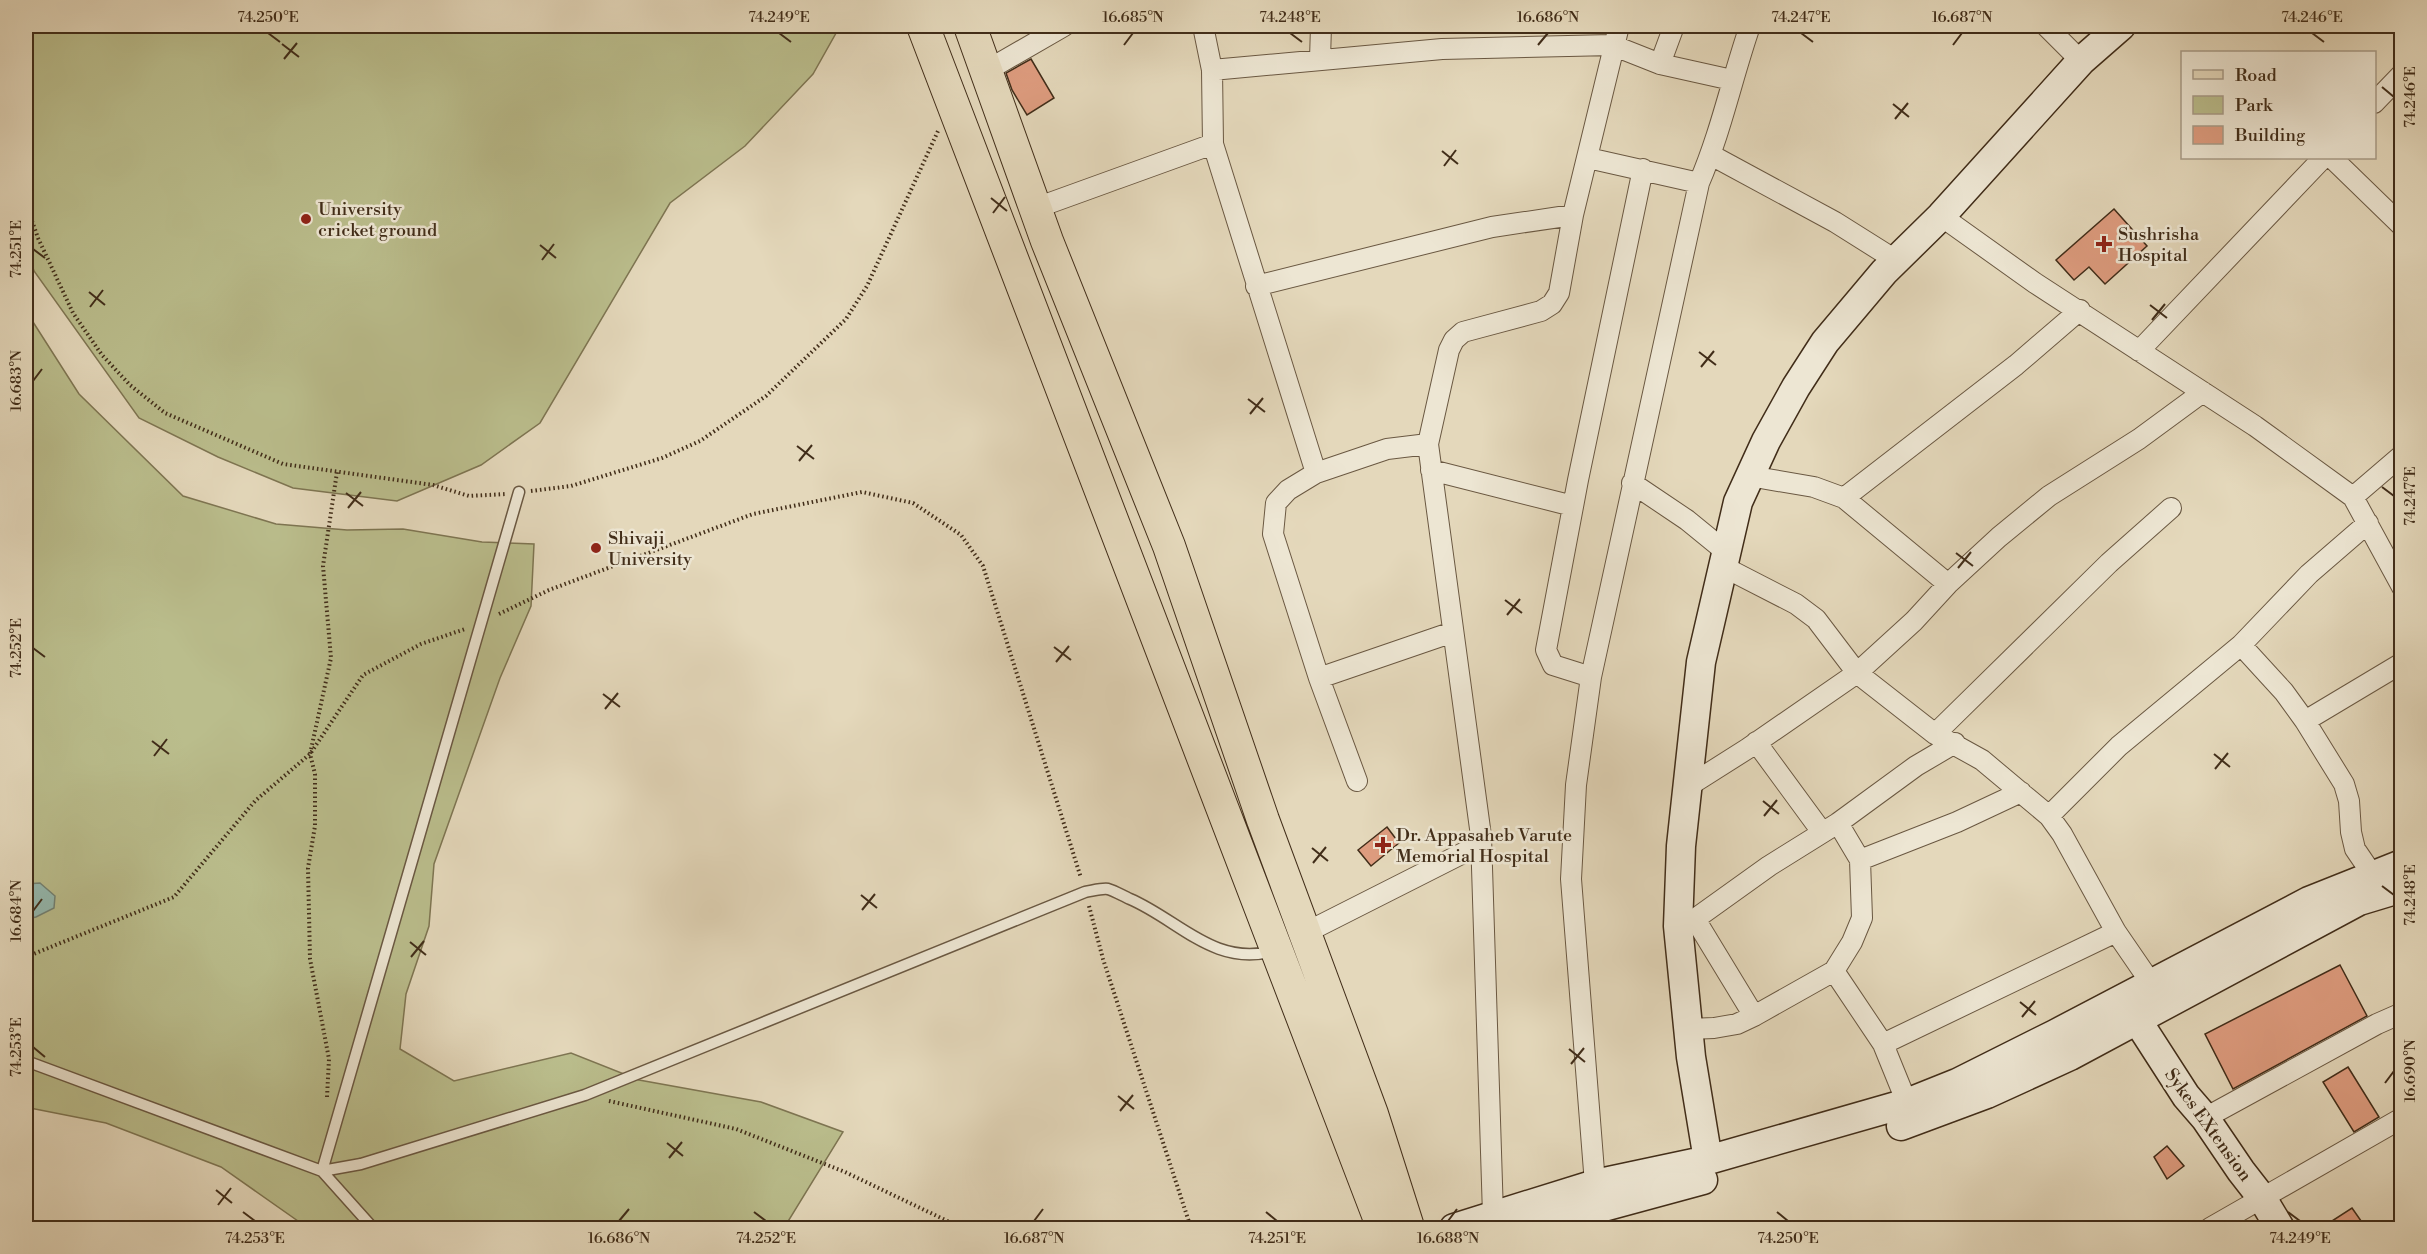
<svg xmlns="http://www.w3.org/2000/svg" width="2427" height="1254" viewBox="0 0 2427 1254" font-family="'Libre Bodoni',serif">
<rect width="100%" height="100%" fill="#e4d8bb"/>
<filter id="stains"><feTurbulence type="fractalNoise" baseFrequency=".00333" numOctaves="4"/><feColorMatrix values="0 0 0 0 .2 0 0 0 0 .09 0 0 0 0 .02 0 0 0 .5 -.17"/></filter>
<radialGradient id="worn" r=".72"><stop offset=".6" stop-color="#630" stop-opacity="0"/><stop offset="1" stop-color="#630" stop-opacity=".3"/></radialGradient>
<path fill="#babd8c" stroke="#7e7552" stroke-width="1.5" d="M26,26H840L813,74L745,146L670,203L540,423L481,465L397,501L293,488L218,457L139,418L34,271L26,246Z
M26,311L79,394L183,496L276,524L347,530L403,529L482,542L534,544L531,606L500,678L434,864L429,926L406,994L400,1049L454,1081L571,1053L639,1080L761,1102L843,1132L784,1228H308L221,1167L106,1123L30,1108L26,1109Z"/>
<path fill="#95bab0" stroke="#738274" stroke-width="1.5" d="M40,883L55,896L54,908L36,917L26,919V884Z"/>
<path fill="#de9c7f" stroke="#412d19" stroke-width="1.5" d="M1031,59L1054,98L1027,115L1012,90L1006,73Z
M2114,209L2147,246L2105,284L2089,267L2074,280L2056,260Z
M1387,827L1399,843L1371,866L1358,850Z
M2340,965L2367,1016L2233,1089L2205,1034Z
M2348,1067L2379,1117L2354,1132L2323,1082Z
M2167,1146L2184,1166L2167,1179L2154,1157Z
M2352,1208L2366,1228H2321Z"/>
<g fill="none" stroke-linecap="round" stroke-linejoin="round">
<g stroke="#6a5842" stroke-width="13">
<path id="lane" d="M26,1061L322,1171L361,1164L585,1095L1085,892C1092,891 1102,888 1108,889C1115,891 1123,896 1130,899C1179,920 1214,967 1273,951
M373,1228L322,1171L519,492"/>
</g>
<g stroke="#6a5842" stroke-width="22">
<path id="street" d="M1203,26L1212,70L1213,144L1316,473
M2046,26L2081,61
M1320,59L1321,26
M1660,64L1674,26
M1212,70L1442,49L1612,45L1660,64L1732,80
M986,71L1064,26
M2374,103L2402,74
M1711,155L1835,222L1897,261
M1588,158L1699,183
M2332,158L2402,226
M1036,208L1213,144
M1941,216L2035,283L2255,426L2353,497L2402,587
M1256,286L1492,227L1573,215
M2139,351L2323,158
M1431,470L1573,506
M1749,476L1814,487L1844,498L1948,584
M1632,483L1687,520L1725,551
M2353,497L2402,455
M1844,498L2016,365L2080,310
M1722,566L1796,604L1816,619L1857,673L1935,734L1982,760L2049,816L2062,834L2116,932L2151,983
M2241,645L2284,692L2305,721L2344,784L2349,801L2351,832L2355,849L2372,874
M1591,677L1553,665L1546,650L1578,480L1643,169
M1319,678L1453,632
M2305,721L2402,663
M1935,734L2109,563L2171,508
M1756,742L1822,832
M1357,781L1319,678L1273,534L1276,503L1288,490L1316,473L1387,449L1428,444
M1687,787L1747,749L1857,673L1914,621L1948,584L1999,537L2049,496L2139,439L2203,392
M2049,816L2119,746L2241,645L2309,574L2368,523
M1860,860L1957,822L2021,792
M1695,919L1754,1016
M1678,926L1695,919L1769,866L1838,823L1916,766L1955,743
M1305,933L1481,844
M1834,971L1883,1044L1907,1103
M1688,1029L1714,1028L1737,1024L1754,1016L1834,971L1852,942L1862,918L1860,860L1838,823
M1883,1044L2116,932
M2205,1118L2377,1024L2402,1013
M1595,1184L1571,879L1576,785L1591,677L1699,183C1721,132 1732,78 1750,26
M1493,1215L1481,836L1428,444L1449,350L1454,340L1463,332L1541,311L1552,304L1559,293L1573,215L1619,26
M2210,1228L2402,1118"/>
</g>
<g stroke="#412d19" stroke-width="31">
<path id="secondary" d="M2137,1020L2186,1096L2205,1118L2241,1171L2262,1198L2280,1228
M1901,1126L1987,1094L2070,1056L2359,901L2402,888
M1708,1160L1691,1057L1678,926L1681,846L1701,662L1738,502L1766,441L1796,387L1825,342L1884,272L1941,216L2081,61L2121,26
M1454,1228L1595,1184L1708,1160L1907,1103L1957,1083L2055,1034L2309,901L2402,864
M1526,1228L1703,1180"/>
</g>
<g stroke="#412d19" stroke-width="34">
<path id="primary" d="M923,26L1383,1228
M970,26L1047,241L1169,546L1263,820L1372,1114L1408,1227"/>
</g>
<path stroke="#412d19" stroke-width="4" stroke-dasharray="1.5 3" stroke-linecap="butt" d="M26,204L38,238L73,313L102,355L130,385L165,413L283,464L433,485L469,496L506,494
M531,491L571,486L662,458L700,441L766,396L846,319L867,286L938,131
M499,614L549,590L753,514L862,492L913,503L961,535L983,566L1081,878
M1089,906L1103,959L1191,1228
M26,957L174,897L255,801L310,754L363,675L421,644L465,629
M327,1097L329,1059L310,959L308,868L315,826V774L310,754L331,658L323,566L337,472
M609,1101L736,1129L845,1172L962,1228"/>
<use href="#lane" stroke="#ede6d3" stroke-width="10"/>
<use href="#street" stroke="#ede6d3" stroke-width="20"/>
<use href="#secondary" stroke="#ede6d3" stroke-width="28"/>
<use href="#primary" stroke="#e4d8bb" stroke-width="32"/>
</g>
<path fill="none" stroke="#412d19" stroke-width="2" d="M268,33L280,42M779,33L791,42M1290,33L1302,42M1801,33L1813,42M2312,33L2324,42M282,44L299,57M1124,45L1133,33M1538,45L1548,33M1953,45L1962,33M284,59L297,43M2382,87L2394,97M1893,104L1909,117M1895,119L1908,103M1442,151L1458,164M1444,166L1456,150M991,198L1007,211M993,213L1005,197M540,245L556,258M33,249L45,258M542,260L554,244M89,292L105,305M2150,305L2167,318M90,307L103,290M2152,320L2165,304M1699,352L1716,365M1701,367L1714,351M33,381L42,369M1248,399L1265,412M1250,414L1263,398M797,446L814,459M799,461L812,445M2382,487L2394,496M346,493L363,506M348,508L361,492M1956,553L1973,566M1958,568L1971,552M1505,600L1522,613M1507,615L1520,599M1054,647L1071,660M33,648L45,657M1056,662L1069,646M603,694L620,707M605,709L618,693M152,741L169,754M2214,754L2230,767M154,756L167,739M2215,769L2228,753M1763,801L1779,814M1764,816L1777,800M1312,848L1328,861M1313,863L1326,847M2382,886L2394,895M861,895L877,908M862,910L875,894M33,911L42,899M410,942L426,955M411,957L424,941M2020,1002L2036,1015M2022,1017L2035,1001M33,1047L45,1057M1569,1049L1585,1062M1571,1064L1584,1048M2385,1083L2394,1071M1118,1096L1134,1109M1120,1111L1133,1095M667,1143L683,1156M669,1158L682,1142M216,1190L232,1203M218,1205L231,1188M243,1212L255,1221M754,1212L766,1221M1266,1212L1277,1221M1777,1212L1788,1221M2288,1212L2300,1221M619,1221L629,1209M1034,1221L1043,1209M1448,1221L1457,1209"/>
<g fill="#8f2418" stroke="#ede6d3" stroke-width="2">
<circle cx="306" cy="219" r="6"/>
<path d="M2101 235h6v6h6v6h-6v6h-6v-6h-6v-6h6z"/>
<circle cx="596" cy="548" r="6"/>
<path d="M1380 836h6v6h6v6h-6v6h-6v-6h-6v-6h6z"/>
</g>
<g text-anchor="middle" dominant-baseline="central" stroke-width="5" stroke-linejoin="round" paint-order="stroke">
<g font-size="18" fill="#412d19" stroke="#ede6d3" text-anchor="start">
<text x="318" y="209">University<tspan x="318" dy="21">cricket ground</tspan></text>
<text x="2118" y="234">Sushrisha<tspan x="2118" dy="21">Hospital</tspan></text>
<text x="608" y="538">Shivaji<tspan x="608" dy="21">University</tspan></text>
<text x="1396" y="835">Dr. Appasaheb Varute<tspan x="1396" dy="21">Memorial Hospital</tspan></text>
</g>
<g font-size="18" fill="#412d19" stroke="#ede6d3">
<text transform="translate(2208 1125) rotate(54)">Sykes EXtension</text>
</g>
</g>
<rect width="2427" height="1254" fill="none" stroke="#e4d8bb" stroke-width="66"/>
<rect x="2181" y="51" width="195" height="108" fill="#ede6d3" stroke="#a89c89" stroke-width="1.5"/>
<rect x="2193" y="70" width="30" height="9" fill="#e4d8bb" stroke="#a89c89" stroke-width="1.5"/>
<text x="2235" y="81" font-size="18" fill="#412d19">Road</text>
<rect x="2193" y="96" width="30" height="18" fill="#babd8c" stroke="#a89c89" stroke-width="1.5"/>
<text x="2235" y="111" font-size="18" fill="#412d19">Park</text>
<rect x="2193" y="126" width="30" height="18" fill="#de9c7f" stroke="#a89c89" stroke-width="1.5"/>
<text x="2235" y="141" font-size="18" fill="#412d19">Building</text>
<rect x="33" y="33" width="2361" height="1188" fill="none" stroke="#412d19" stroke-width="2"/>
<g font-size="15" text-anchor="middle" fill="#412d19">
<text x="268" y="22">74.250°E</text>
<text x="779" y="22">74.249°E</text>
<text x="1133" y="22">16.685°N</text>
<text x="1290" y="22">74.248°E</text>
<text x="1548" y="22">16.686°N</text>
<text x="1801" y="22">74.247°E</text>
<text x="1962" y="22">16.687°N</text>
<text x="2312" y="22">74.246°E</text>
<text transform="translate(2410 97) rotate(-90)" y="5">74.246°E</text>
<text transform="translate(16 249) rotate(-90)" y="5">74.251°E</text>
<text transform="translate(16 381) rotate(-90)" y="5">16.683°N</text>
<text transform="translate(2410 496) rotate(-90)" y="5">74.247°E</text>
<text transform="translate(16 648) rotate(-90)" y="5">74.252°E</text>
<text transform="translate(2410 895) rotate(-90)" y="5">74.248°E</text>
<text transform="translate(16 911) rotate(-90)" y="5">16.684°N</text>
<text transform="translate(16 1047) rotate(-90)" y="5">74.253°E</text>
<text transform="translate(2410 1071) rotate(-90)" y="5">16.690°N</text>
<text x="255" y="1243">74.253°E</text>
<text x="619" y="1243">16.686°N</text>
<text x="766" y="1243">74.252°E</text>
<text x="1034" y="1243">16.687°N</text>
<text x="1277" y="1243">74.251°E</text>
<text x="1448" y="1243">16.688°N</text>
<text x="1788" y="1243">74.250°E</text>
<text x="2300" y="1243">74.249°E</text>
</g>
<rect width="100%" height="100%" filter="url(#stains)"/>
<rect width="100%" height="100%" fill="url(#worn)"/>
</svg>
